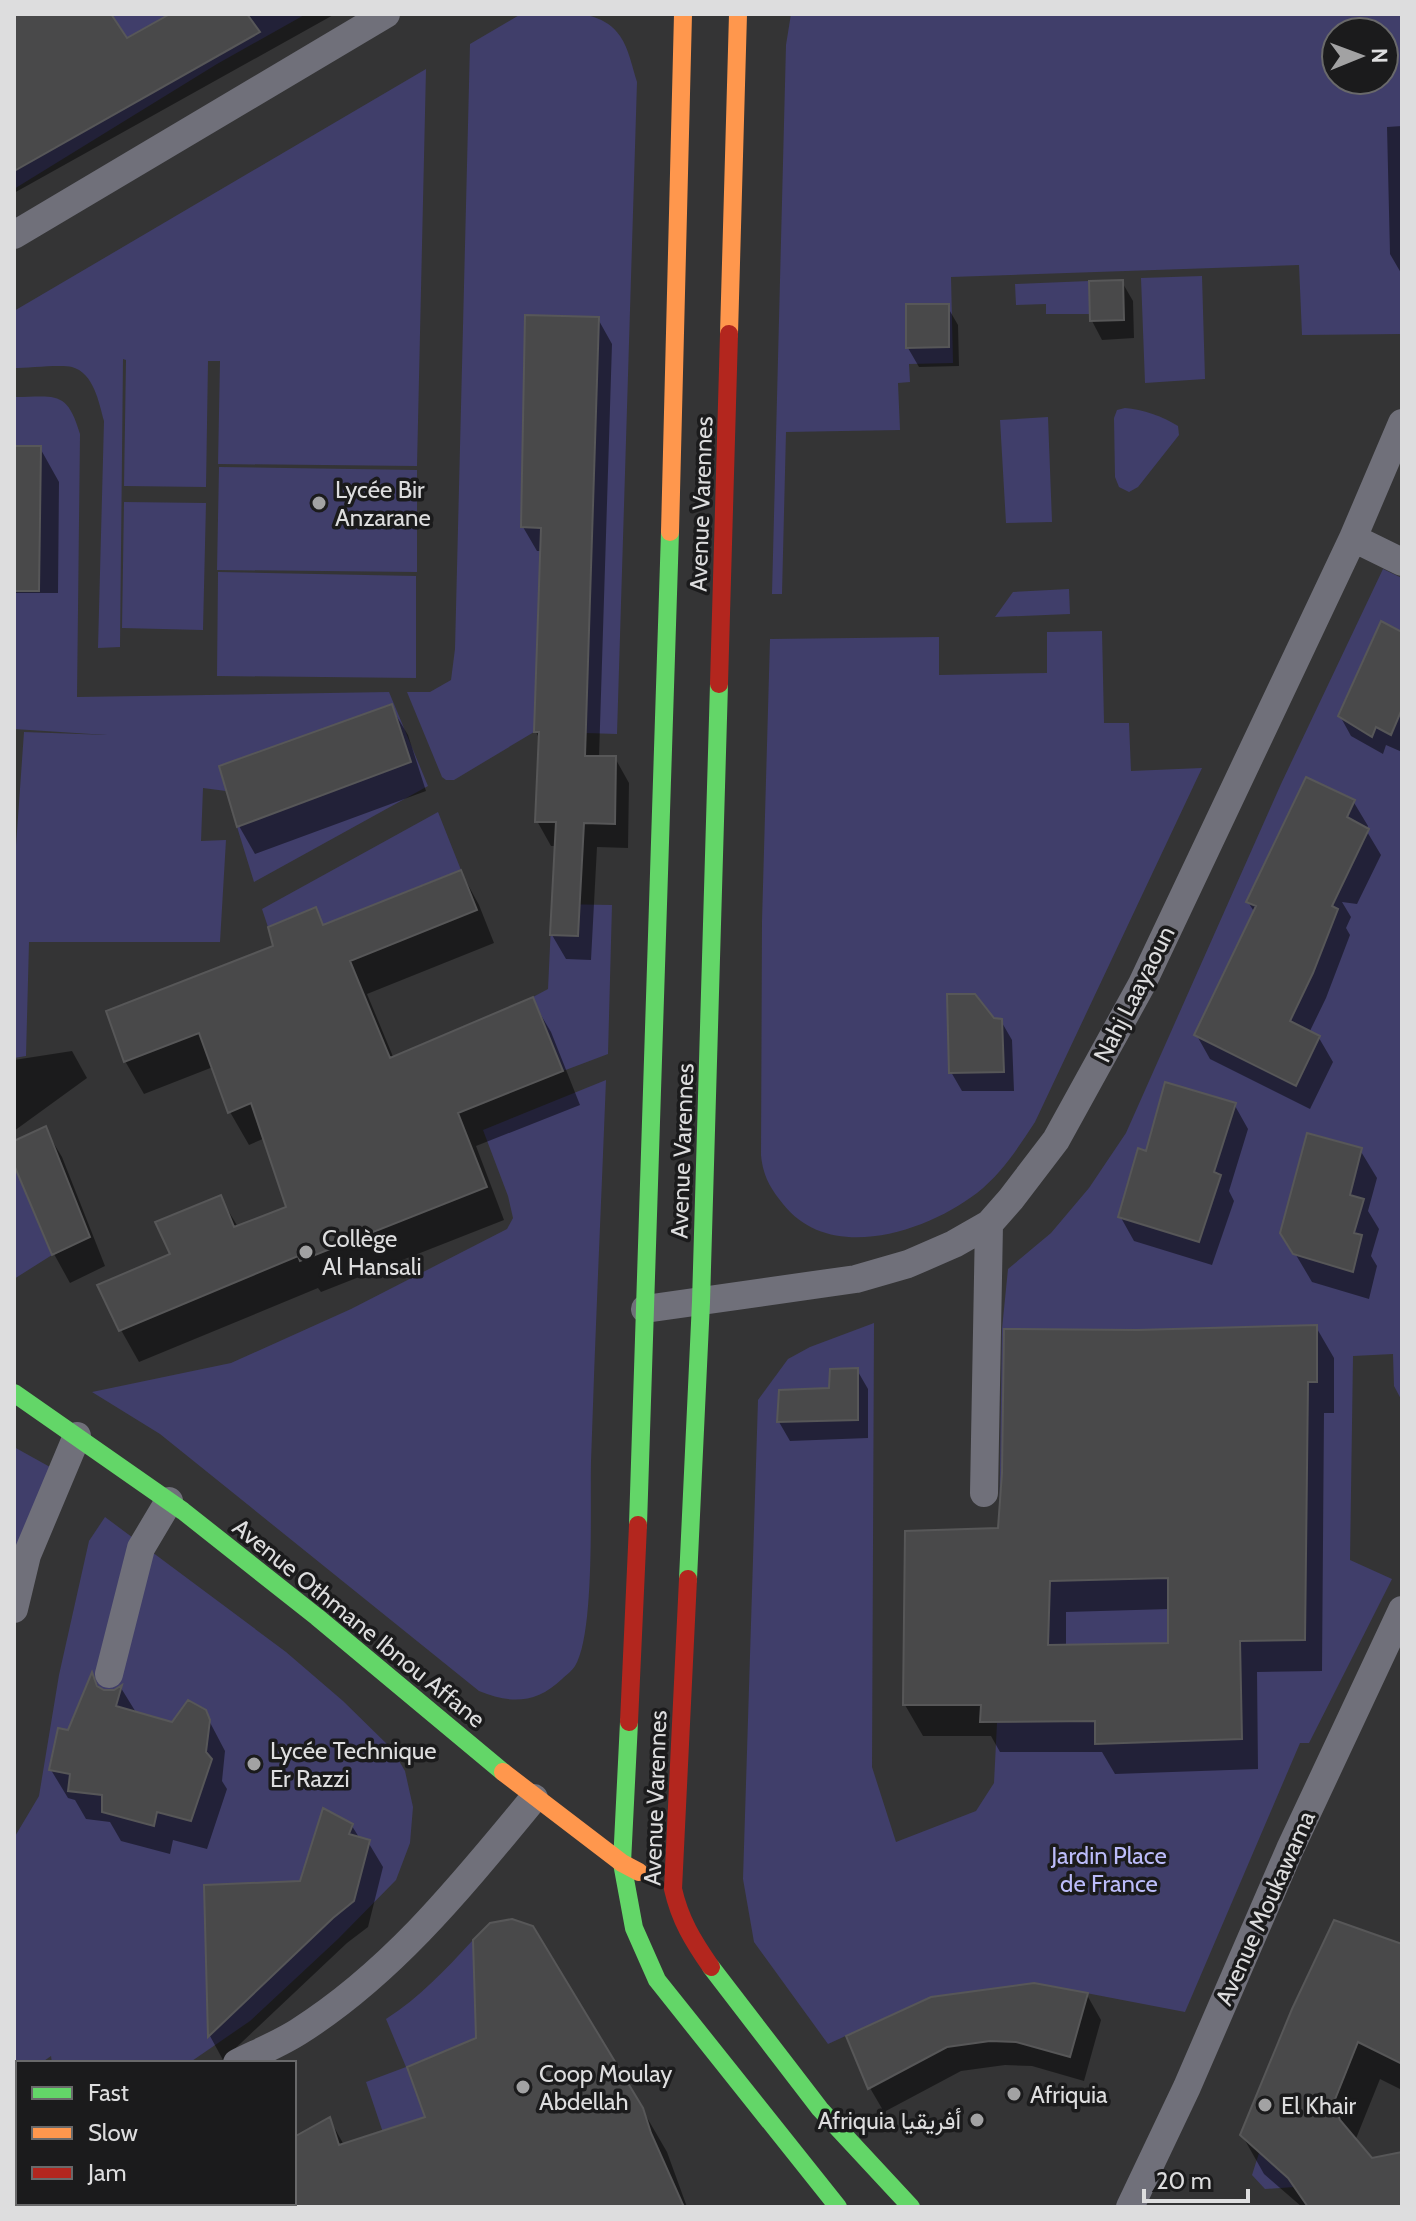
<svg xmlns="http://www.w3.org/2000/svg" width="1416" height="2221" viewBox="0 0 1416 2221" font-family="Cabin,Vazirmatn,sans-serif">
<rect width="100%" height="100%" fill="#343435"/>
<path fill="#403e6a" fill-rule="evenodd" d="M14,14H306L217,64L14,189Z
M521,14C553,14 599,5 620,36C629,49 632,67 637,82L617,734L586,733L591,580L540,577L534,732L454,780H446L442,777L407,692H430L451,680L455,649L470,44Z
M791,14H1402L1401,334L1302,335L1299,265L951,277L953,363L909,364L910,382L898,383L900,430L786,432L782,594H772L786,45ZM1336,32H1384V80H1336Z
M426,69L417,466L218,464L220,361H208L206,487L124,486L126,360L123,359L120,647L98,648L104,421C99,403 94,373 72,367C62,364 27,368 14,368V311Z
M1202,276L1205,379L1145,383L1141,278Z
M1089,281V314H1046V304L1016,305L1015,284Z
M14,397C55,397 67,389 80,434L77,697L389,692L428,786L254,882L226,791L203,788L201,841L226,840L220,942H29L26,1056L14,1058V874L24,732L107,735L14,729Z
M1125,408C1142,409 1164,417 1178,426L1179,435L1138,487L1129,492L1119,487L1115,477L1114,418L1117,410Z
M1048,417L1052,522L1006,523L1000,420Z
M219,467L417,470V572L217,570Z
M124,502L206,503L203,630L122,628Z
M1383,569L1402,578V1401L1394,1386L1393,1354L1353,1356L1350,1560L1392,1579L1309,1743H1300L1185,2012L1034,1983L931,1997L828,2044L754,1942L743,1879L758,1400L788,1359L810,1347L874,1323L872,1767L896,1842L976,1811L994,1783L997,1723L980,1722L982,1618L998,1617L1002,1329L1008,1269L1051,1233L1089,1188L1126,1133L1281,784Z
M218,572L416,576V678L217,676Z
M1069,589L1070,614L995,617L1013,592Z
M1102,631L1104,723H1129L1131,771L1202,768L1035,1122C1018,1148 1002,1173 977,1193C926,1232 830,1264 783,1204C770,1188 763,1176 761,1155L762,921L770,639L939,637V675L1047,673V632Z
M438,812L461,870L323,925L316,907L268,927L262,909Z
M552,904L612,905L608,1054L563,1071L533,997L548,989Z
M606,1080C601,1208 595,1335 591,1462C590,1506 595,1634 575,1666C572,1671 566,1675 562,1679C536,1704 510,1704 479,1691L160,1434L92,1392L231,1363L351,1309L507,1229L513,1218L508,1196L483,1130Z
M14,1165L52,1255L14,1279Z
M14,1447L50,1467L14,1558Z
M105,1517L286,1652L343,1701L392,1749L405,1771L413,1807L410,1843L396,1880L338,1939L250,2021L189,2063H52L51,2056L41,2063H18V2079L14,2082V1838L39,1796L59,1675L89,1541Z
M473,1940L476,2038L407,2067L457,2206L408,2207L366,2082L406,2067L386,2019C419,1998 446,1969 473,1940Z
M1259,2153L1288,2178L1294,2187L1265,2189L1252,2175Z"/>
<path fill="#0007" fill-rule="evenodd" d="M14,14H109L127,41L174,14H335L14,193Z
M1402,126V273H1401L1390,254L1387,127Z
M1122,282L1133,301L1134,338L1102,340L1092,321Z
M947,306L958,325L959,366L919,367L908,348Z
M598,319L612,344L599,758H615L629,783L628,848L597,847L591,960L566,959L552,935L557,846H551L537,821L540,740L536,732L542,551H537L523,527Z
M14,448H40L59,482L58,593H14Z
M1402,634V752L1386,745L1383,754L1351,736L1340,716Z
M391,707L408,735L426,791L255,854L239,826Z
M1353,801L1368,826L1366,830L1381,855L1357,904L1342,902L1351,917L1346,928L1350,935L1326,998L1309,1033L1319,1038L1333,1062L1310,1109L1210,1059L1196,1034L1255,913L1248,902Z
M461,872L479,905L494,943L367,994L394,1059L532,1000L551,1032L580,1105L476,1146L504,1220L321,1292L318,1288L139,1362L121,1330L173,1255L220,1197L238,1227L289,1208L265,1138L249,1145L230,1112L213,1067L144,1094L125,1061L276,947L315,909L325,927Z
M1001,1021L1012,1040L1014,1091H962L951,1072Z
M72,1051L87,1078L14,1131V1060Z
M1234,1104L1248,1129L1229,1191L1234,1201L1212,1265L1134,1241L1120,1216Z
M45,1129L62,1157L105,1266L70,1283L54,1254L14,1160V1143Z
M1360,1150L1377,1178L1368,1211L1379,1229L1371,1256L1377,1266L1369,1299L1312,1282L1283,1233Z
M1316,1327L1334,1358V1413H1324L1322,1671L1257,1672L1258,1769L1115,1774L1102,1752H1000L991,1736H923L905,1705L1000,1530ZM1170,1609V1645L1066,1646V1612Z
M857,1370L868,1389V1438L790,1441L779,1422L831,1390Z
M93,1677L101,1691L115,1692L121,1688L137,1714L172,1724L204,1711L225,1751L222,1781L227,1789L207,1849L173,1840L170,1854L121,1841L110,1822L86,1819L75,1800L68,1798L51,1770Z
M352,1826L360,1839L368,1842L383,1867L368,1927L347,1943L223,2060L210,2036L206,1887L301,1883Z
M1402,1947V2090L1380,2079L1355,2141L1372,2160L1402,2154V2207H1302L1264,2174L1242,2135Z
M1087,1995L1101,2020L1084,2081L1032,2066L1005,2065L961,2071L884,2112L870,2088L932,1999Z
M642,2109L667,2152L687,2207H120L131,2203H294V2139L330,2120L344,2145Z"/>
<path fill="#49494a" stroke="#575758" stroke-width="2" fill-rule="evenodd" d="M14,14H111L127,38L170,14H247L260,32L14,171Z
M1123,280L1124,320L1090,321L1089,281Z
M906,304H949V347L906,348Z
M525,315L599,317L585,756H616L615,824L584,823L578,936L550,935L556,822H535L539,732H534L541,528L521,527Z
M14,446H41L39,591H14Z
M1381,621L1402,632V709L1391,735L1376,727L1372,737L1338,716Z
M392,704L411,762L237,827L219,766Z
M1306,777L1355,800L1347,817L1369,829L1332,906L1338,909L1313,973L1290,1021L1320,1036L1296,1086L1194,1035L1256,906L1246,902Z
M461,870L477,910L350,961L390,1058L533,997L563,1071L458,1113L487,1187L300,1261L298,1256L119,1331L97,1285L170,1254L155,1222L221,1195L234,1227L286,1207L251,1103L228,1113L199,1033L124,1062L106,1011L273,946L268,927L316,907L323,925Z
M947,994H975L994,1018L1002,1019L1004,1072L949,1073Z
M1165,1082L1236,1103L1214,1172L1221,1175L1199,1242L1118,1217L1138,1148L1146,1151Z
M46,1126L90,1237L52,1255L14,1165V1141Z
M1307,1133L1362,1148L1350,1195L1364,1199L1354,1233L1362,1235L1353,1272L1293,1254L1280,1233Z
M1317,1325V1382H1308L1305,1640L1240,1641L1242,1739L1095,1744V1721L980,1722L981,1705H903L905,1531L998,1528L1002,1473L1004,1329L1137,1330ZM1168,1578V1643L1048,1645L1050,1581Z
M858,1368V1420L777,1422L779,1390L829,1388L830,1369Z
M92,1672L97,1686L104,1690H114L122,1685L116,1706L172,1722L188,1700L206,1710L210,1720L206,1752L212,1759L191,1821L157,1812L154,1826L102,1812V1795L68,1791L70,1774L49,1770L58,1728L68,1730Z
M323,1808L353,1824L349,1834L370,1840L354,1901L333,1918L208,2037L204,1885L300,1881Z
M512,1919L533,1926L643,2108L651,2133L684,2207H294V2137L330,2117L339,2145L425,2117L407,2067L476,2038L473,1940L490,1923Z
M1334,1920L1402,1944V2064L1358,2042L1334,2102L1340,2120L1372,2158L1402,2152V2207H1308L1288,2178L1240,2135L1292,2009Z
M1034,1983L1088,1993L1070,2057L1016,2042L990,2041L947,2047L868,2089L846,2036L931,1997Z"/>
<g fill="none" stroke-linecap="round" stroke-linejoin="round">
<path stroke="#70707a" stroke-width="28" d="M14,235L386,14
M1353,538L1402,562
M645,1309L856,1279L908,1264L954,1244L989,1224L1011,1199L1056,1140L1142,984L1353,538L1402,423
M984,1493L989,1224
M14,1609L27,1555L77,1436
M109,1674L141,1548L169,1501
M237,2063C257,2053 279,2044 298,2032C393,1972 463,1884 534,1798
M14,2162L18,2160
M1130,2207L1187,2087L1290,1849L1402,1610"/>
<path stroke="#63d668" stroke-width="18" d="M14,1393L183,1511L317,1617L503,1772
M638,1525L670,532
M688,1579L701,1302L719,684
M629,1722L622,1863L634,1928L657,1980L838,2207
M711,1967L820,2109L911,2207"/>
<path stroke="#ff974d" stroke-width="18" d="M729,334L738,14
M670,532L683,14
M503,1772L622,1863L639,1872"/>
<path stroke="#b3261e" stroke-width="18" d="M719,684L729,334
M688,1579L673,1889C680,1920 693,1941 711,1967
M629,1722L638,1525"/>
</g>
<g fill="#a2a2a3" stroke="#1b1b1c" stroke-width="3">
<circle cx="319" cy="503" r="8"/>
<circle cx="306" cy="1252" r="8"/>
<circle cx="254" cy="1764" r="8"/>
<circle cx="523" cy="2087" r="8"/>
<circle cx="1014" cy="2094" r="8"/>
<circle cx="1265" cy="2105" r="8"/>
<circle cx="977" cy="2120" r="8"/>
</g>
<g text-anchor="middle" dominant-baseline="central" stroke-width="7" stroke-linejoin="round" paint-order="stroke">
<g font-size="24" fill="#ddddde" stroke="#1b1b1c" text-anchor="start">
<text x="335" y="489">Lycée Bir<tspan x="335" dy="28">Anzarane</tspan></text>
<text x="322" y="1238">Collège<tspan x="322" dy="28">Al Hansali</tspan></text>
<text x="270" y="1750">Lycée Technique<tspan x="270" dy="28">Er Razzi</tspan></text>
<text x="539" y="2073">Coop Moulay<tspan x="539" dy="28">Abdellah</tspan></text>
<text x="1030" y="2094">Afriquia</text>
<text x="1281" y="2105">El Khair</text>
<text x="961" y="2120" text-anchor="end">Afriquia أفريقيا</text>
</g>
<g font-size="24" fill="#ddddde" stroke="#1b1b1c">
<text transform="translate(701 504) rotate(-88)">Avenue Varennes</text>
<text transform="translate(1134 994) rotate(-63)">Nahj Laayaoun</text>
<text transform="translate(682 1151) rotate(-88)">Avenue Varennes</text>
<text transform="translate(359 1623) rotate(39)">Avenue Othmane Ibnou Affane</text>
<text transform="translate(655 1798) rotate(-88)">Avenue Varennes</text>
<text transform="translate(1265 1908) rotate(-66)">Avenue Moukawama</text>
</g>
<g font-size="24" fill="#bcbcfa" stroke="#1b1b1c">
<text x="1109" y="1855">Jardin Place<tspan x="1109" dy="28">de France</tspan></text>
</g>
</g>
<rect width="1416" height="2221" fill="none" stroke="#ddddde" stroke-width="32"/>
<rect x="16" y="2061" width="280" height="144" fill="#1b1b1c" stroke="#69696a" stroke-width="2"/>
<rect x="32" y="2087" width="40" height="12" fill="#63d668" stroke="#69696a" stroke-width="2"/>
<text x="88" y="2101" font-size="24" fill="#ddddde">Fast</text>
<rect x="32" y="2127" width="40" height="12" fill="#ff974d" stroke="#69696a" stroke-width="2"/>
<text x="88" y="2141" font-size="24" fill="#ddddde">Slow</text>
<rect x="32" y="2167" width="40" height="12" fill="#b3261e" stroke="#69696a" stroke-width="2"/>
<text x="88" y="2181" font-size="24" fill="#ddddde">Jam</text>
<g transform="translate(1360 56) rotate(89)"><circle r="38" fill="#1b1b1c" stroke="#69696a" stroke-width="2"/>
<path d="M0-6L14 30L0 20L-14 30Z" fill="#a2a2a3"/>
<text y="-12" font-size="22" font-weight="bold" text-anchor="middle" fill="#ddddde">N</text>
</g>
<path d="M1144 2189v12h104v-12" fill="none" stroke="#ddddde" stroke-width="4"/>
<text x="1156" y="2189" font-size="24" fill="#ddddde" stroke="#1b1b1c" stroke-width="6" paint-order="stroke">20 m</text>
</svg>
